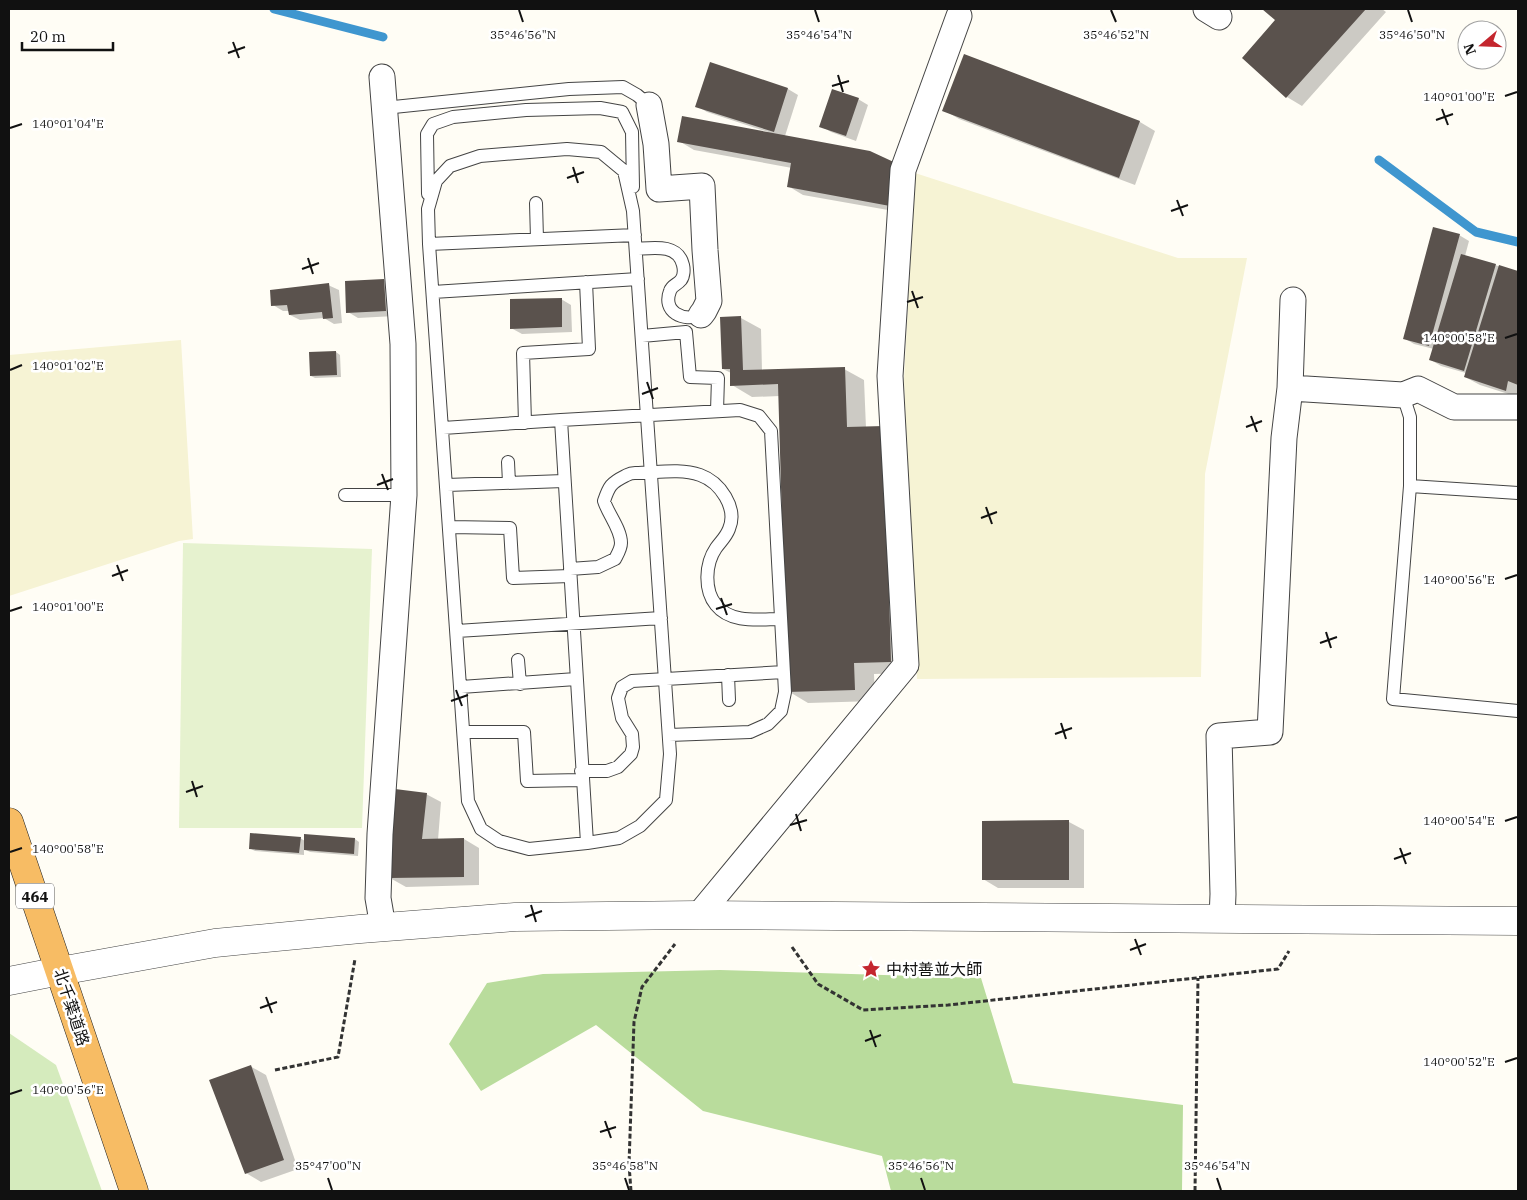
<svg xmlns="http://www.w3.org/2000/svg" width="1527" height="1200" viewBox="0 0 1527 1200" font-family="'IBM Plex Serif','Noto Sans JP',serif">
<rect width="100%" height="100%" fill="#fffdf5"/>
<path fill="#f6f3d4" d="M915,173L1178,258H1247L1205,474L1201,677L917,679L904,380Z
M181,340L193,539L179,541L9,596V355Z"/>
<path fill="#d5ebbd" d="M9,1033L56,1065L102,1191H9Z"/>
<path fill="#b9dc9c" d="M720,970L981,978L1013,1083L1183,1105L1182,1191H891L882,1156L703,1111L596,1025L481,1091L449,1044L487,983L543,974Z"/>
<path fill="#e6f2cf" d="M183,543L372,549L362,828H179Z"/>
<path fill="#0003" d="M1265,9H1382L1386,12L1302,106L1287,97L1244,57L1277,20Z
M964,56L1140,122L1155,131L1135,185L959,119L944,110Z
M711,64L788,89L798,95L785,136L905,213L803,195L788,186L792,168L694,150L679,141L768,133V132L707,112L697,106Z
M858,99L868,105L856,141L831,132L821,126Z
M1459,235L1469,241L1465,256L1518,272V397L1480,385L1465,377L1466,373L1441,366L1431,360L1434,349L1414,344L1404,338Z
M384,280L394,286L395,316L358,318L348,312Z
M328,285L339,290L342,323L334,324L324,318L300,320L290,315L289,311H283L273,305Z
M561,299L571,305L572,332L522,334L511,328Z
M741,318L761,329L762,371L844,369L864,380L866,428L910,673L874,674L875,701L808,703L788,691L780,396L752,397L732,385L731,373L723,369Z
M336,352L340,355L341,377L315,378L311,376Z
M426,794L441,802L438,840L464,839L479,848V885L406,887L390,878Z
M1069,822L1084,830V888H998L983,879Z
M300,838L305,841L355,839L359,842L358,856L310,852L304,849V855L255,851L251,849Z
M250,1066L266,1075L298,1169L261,1182L246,1173Z"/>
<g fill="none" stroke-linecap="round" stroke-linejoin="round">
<path stroke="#3f96cf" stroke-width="9" d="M274,9L383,37
M1379,160L1476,232L1518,242"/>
</g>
<path fill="#5a524d" d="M1262,9H1366L1286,98L1242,58L1275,20Z
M964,54L1140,121L1119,178L942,111Z
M710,62L788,88L774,132L695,107Z
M832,89L859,98L846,136L819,127Z
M682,116L870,151L898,164L890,206L787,187L791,163L677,142Z
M1433,227L1460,234L1429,346L1403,339Z
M1461,254L1496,264L1464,371L1429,360Z
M1499,265L1518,271V385L1508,381L1506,391L1464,377Z
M384,279L386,311L346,313L345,281Z
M329,283L333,318L323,319L322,312L289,315L287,305L271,306L270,290Z
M562,298V327L510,329V299Z
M741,316L743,370L845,367L847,427L884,426L891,662L854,663L855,690L787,692L778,384L730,386V369H722L720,317Z
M336,351L337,375L310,376L309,352Z
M395,789L427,793L422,839L464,838V877L389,878Z
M1069,820V880H982V821Z
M250,833L301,837L299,853L249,849Z
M304,834L355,838L354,854L304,850Z
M251,1065L284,1160L245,1174L209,1080Z"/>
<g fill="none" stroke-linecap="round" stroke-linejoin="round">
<g stroke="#444" stroke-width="14">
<path id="service" d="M384,108L569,89L623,87L637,95L649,105
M567,149L601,152L624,171L633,211L670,754L666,800L640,826L619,838L587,843L529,849L499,841L481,829L468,801L429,244L428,209L436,181L450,166L480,156Z
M428,194L427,134L433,124L453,117L526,110L600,108L622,112L632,132L633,187
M536,203L537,239
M429,244L635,235
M636,249C652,248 678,243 683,265C684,269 684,276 681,280C677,285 672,285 670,291C662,312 683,322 701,315
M433,292L638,279
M642,336L686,332L690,377L718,378L717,411
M1403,395L1410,417V486L1393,699L1518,711
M561,420L587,843
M525,423L523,353L589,349L586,282
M443,428L561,420L740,410L759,416L771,431L785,692L781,711L768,724L750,732L669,735
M508,462L509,483
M447,485L564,481
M1410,486L1518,493
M345,495H404
M450,527L510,528L513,578L570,576
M570,569L598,567L615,559C617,555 621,549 621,543C621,529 608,514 604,501C609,486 611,483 625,476C629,474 630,473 635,473C655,473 680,468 700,475C720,482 738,508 729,529C726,537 721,541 716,548C705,564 704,590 716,605C731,624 760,619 781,619
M457,631L661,618
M518,660L520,684
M728,675L729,700
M461,687L576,679
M464,732H524L527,781L582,780
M581,771H607L618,767L631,754L633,747L632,734L622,718L618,698L622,687L632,681L784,672"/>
</g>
<g stroke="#444" stroke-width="27">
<path id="minor" d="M1206,9L1219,17
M382,77L403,344L404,495L380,834L378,898L383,927
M649,105L656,144L659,189L702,186L705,250L709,301L704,311L701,315
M1290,388L1403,395L1418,389L1454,407H1518
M699,915L906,665L890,376L903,170L959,16
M1222,919L1223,894L1219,736L1270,732L1284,438L1290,388L1293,300"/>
</g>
<g stroke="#444" stroke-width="29">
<path id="tertiary" d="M9,981L60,971L215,943L360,929L515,917L699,915L1518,921"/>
</g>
<g stroke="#222" stroke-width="29">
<path id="trunk" d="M9,822L134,1191"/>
</g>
<path stroke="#333" stroke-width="3" stroke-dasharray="5 2.5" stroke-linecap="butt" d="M792,947L818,984L863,1010L948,1005L1278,969L1289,951
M275,1070L338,1057L355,959
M631,1191L629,1164L634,1022L642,987L675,944
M1195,1191L1198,978"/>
<use href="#service" stroke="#fff" stroke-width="12"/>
<use href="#minor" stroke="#fff" stroke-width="25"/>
<use href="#tertiary" stroke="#fff" stroke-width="28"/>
<use href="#trunk" stroke="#f7bc64" stroke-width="28"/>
</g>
<path fill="none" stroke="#111" stroke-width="2" d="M519,10L523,22M815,10L819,22M1111,10L1116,22M1408,10L1412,22M233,42L239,58M228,53L245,47M838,75L843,92M832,86L849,81M1505,96L1517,92M1442,109L1448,125M1436,120L1453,114M10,128L22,124M573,167L578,183M567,178L584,172M1177,200L1183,216M1171,211L1188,205M308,258L313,274M302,269L319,263M912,291L918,308M907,302L923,297M1505,338L1517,334M10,370L22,365M647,382L653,399M642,394L658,388M1251,416L1257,432M1246,427L1262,421M382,474L388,490M377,485L393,479M986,507L992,524M981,518L997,512M117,565L123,581M112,576L128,570M1505,579L1517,575M721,598L727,615M716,609L732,604M10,611L22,607M1326,632L1331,648M1320,643L1337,637M456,690L462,706M451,701L468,695M1061,723L1066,739M1055,734L1072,728M192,781L197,797M186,792L203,786M796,814L801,831M1505,821L1517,817M790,825L807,820M1400,848L1406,864M10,852L22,848M1394,859L1411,853M531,905L536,922M525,917L542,911M1135,939L1141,955M1130,950L1146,944M266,997L272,1013M260,1008L277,1002M870,1030L876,1047M865,1041L881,1035M1505,1062L1517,1058M10,1094L22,1090M605,1121L611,1138M600,1132L616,1127M328,1178L332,1190M625,1178L629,1190M921,1178L925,1190M1217,1178L1221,1190"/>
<defs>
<g id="sight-bare" transform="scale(1.5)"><path d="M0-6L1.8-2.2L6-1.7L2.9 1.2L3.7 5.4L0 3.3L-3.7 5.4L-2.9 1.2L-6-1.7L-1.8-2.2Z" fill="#c4262e" stroke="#fff" stroke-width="2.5" paint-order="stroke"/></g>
</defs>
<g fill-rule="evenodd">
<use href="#sight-bare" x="871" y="969"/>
</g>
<g text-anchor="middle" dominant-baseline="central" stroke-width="5" stroke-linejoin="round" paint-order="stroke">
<rect fill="#fff" stroke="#585858" stroke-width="1" x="16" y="883.5" width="38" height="25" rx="4"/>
<g font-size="15" font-weight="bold" fill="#111">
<text x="35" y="896">464</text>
</g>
<g font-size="16" fill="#111" stroke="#fff" text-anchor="start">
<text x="886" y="969">中村善並大師</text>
</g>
<g font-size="16" fill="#111" stroke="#fff">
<text transform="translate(72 1007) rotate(72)">北千葉道路</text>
</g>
</g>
<g font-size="12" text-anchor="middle" fill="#111" stroke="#fff" stroke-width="5" stroke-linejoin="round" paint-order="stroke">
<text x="523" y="39">35°46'56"N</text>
<text x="819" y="39">35°46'54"N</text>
<text x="1116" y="39">35°46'52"N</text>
<text x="1412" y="39">35°46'50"N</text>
<text x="1459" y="101">140°01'00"E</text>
<text x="68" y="128">140°01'04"E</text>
<text x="1459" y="342">140°00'58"E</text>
<text x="68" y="370">140°01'02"E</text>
<text x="1459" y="584">140°00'56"E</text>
<text x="68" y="611">140°01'00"E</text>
<text x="1459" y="825">140°00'54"E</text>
<text x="68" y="853">140°00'58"E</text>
<text x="1459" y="1066">140°00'52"E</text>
<text x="68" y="1094">140°00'56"E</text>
<text x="328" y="1170">35°47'00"N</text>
<text x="625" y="1170">35°46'58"N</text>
<text x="921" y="1170">35°46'56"N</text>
<text x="1217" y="1170">35°46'54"N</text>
</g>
<rect width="1527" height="1200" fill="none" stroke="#111111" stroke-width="20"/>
<g transform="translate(1482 45) rotate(251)"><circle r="24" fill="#ffffff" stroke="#a0a0a0"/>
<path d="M0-4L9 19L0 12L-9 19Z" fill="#c4262e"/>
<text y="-8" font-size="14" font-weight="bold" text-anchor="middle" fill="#111111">N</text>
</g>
<path d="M22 42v8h91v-8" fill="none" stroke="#111111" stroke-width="2.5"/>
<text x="30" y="42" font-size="15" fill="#111111" stroke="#ffffff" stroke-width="4" paint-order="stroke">20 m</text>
</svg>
